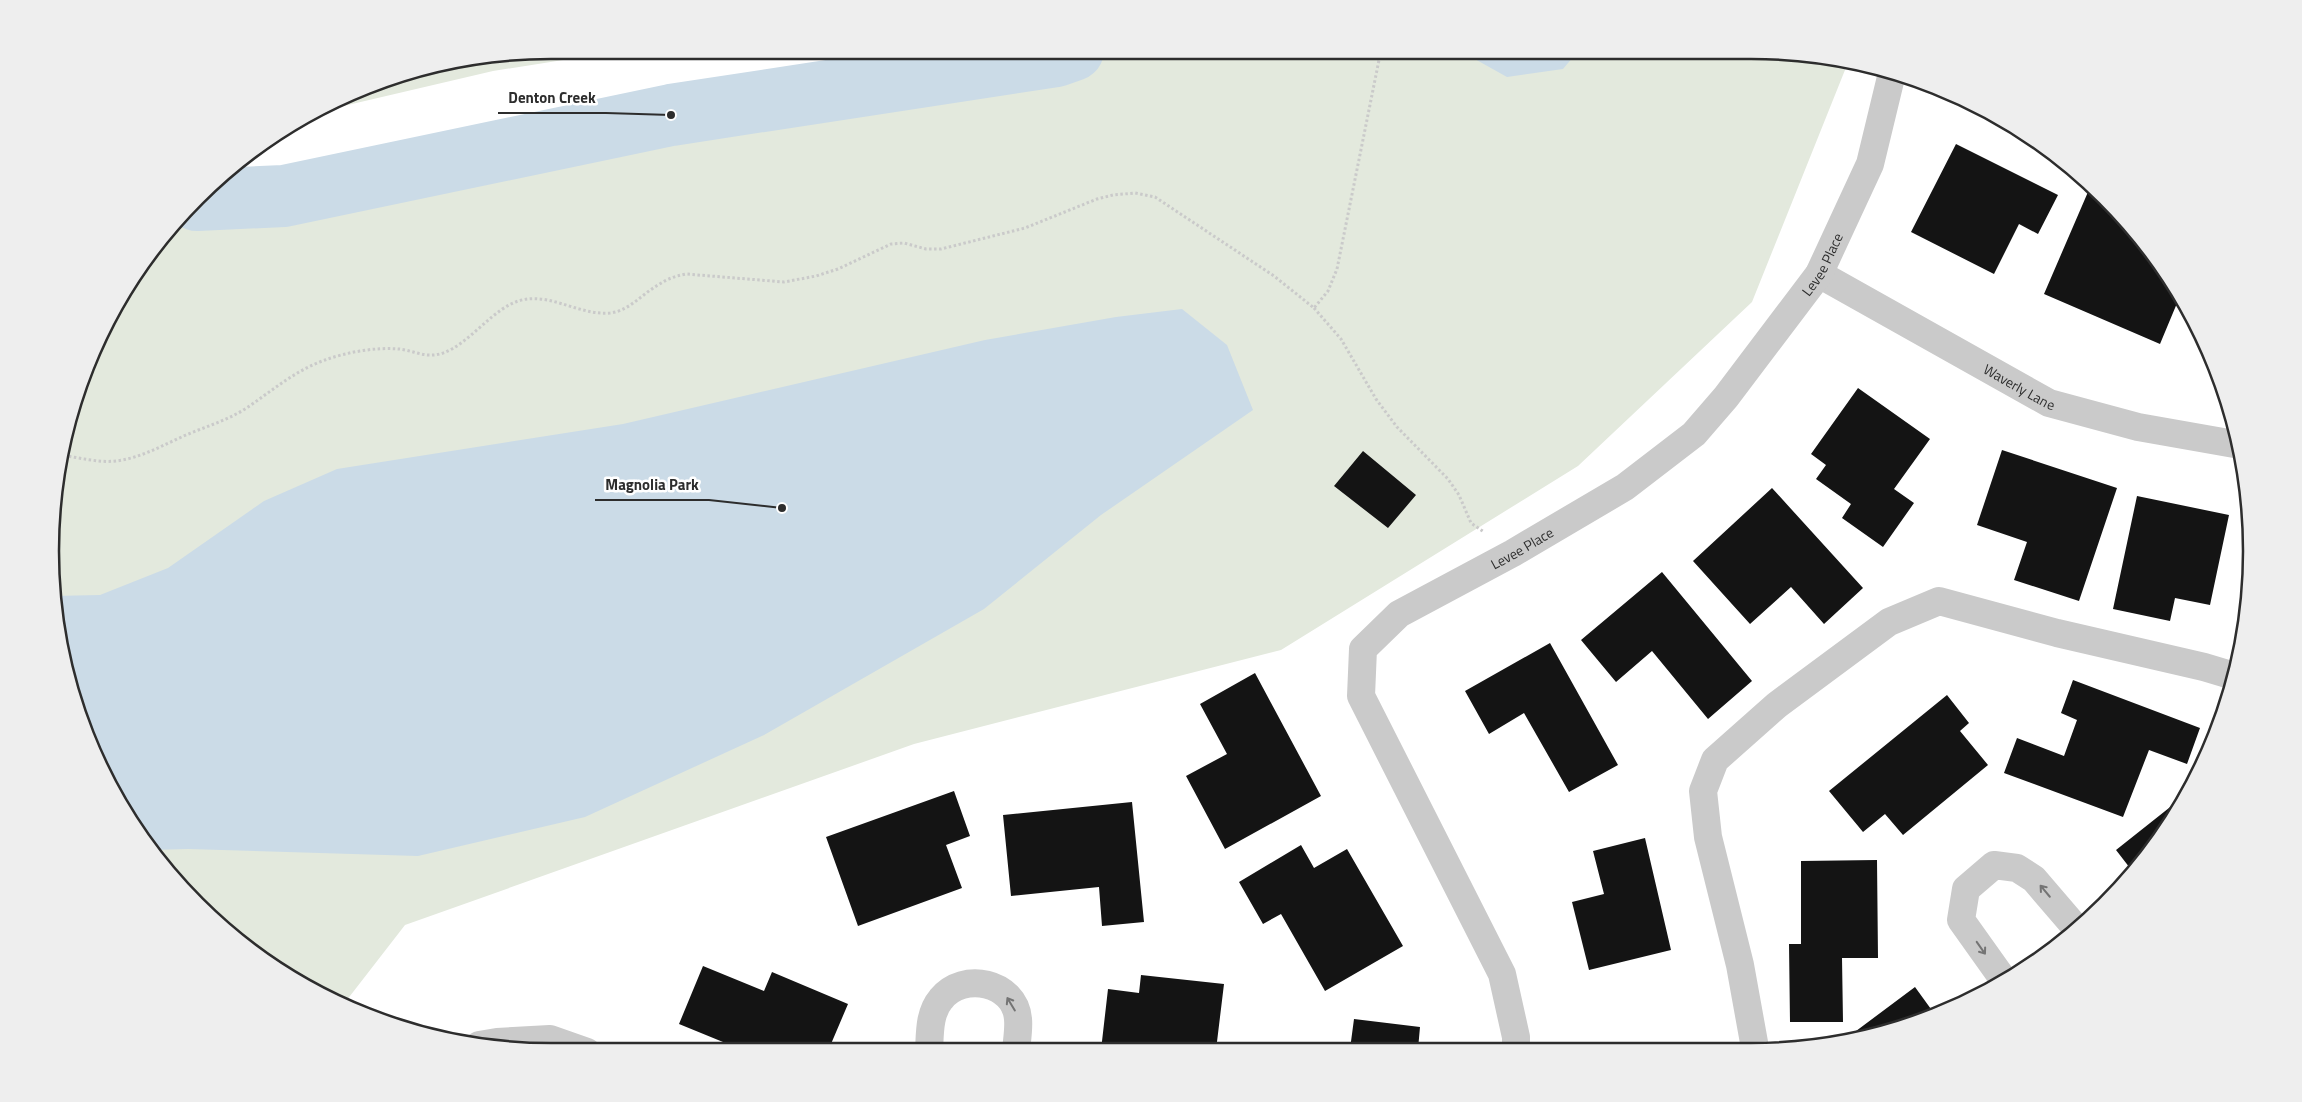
<svg xmlns="http://www.w3.org/2000/svg" width="2302" height="1102" viewBox="0 0 2302 1102" font-family="'Titillium Web',sans-serif">
<rect width="100%" height="100%" fill="#fff"/>
<path fill="#e3e9dd" d="M551,50H626L493,71L305,115L390,77L454,60Z
M1073,50H1751L1849,60L1752,302L1578,466L1281,650L914,744L405,925L343,1005L273,968L197,905L153,856L102,773L77,712L54,617L50,551L60,453L88,360L117,300L174,221L197,200L284,196L671,115L1056,56Z"/>
<path fill="#cbdbe7" d="M1468,50H1579L1563,69L1507,77L1473,58Z
M1182,309L1227,345L1253,410L1101,515L984,609L764,735L585,817L418,856L188,849L150,850C134,824 115,799 101,772C77,723 57,651 53,596L100,595L168,568L264,501L337,469L623,424L985,340L1116,317Z"/>
<g fill="none" stroke-linecap="round" stroke-linejoin="round">
<path stroke="#cbdbe7" stroke-width="62" d="M197,200L284,196L671,115L1056,56L1073,50"/>
</g>
<path fill="#141414" d="M1956,144L2058,195L2038,234L2019,224L1994,274L1911,232Z
M2091,185L2105,197L2168,273L2180,296L2160,344L2044,294Z
M1858,388L1930,439L1894,489L1914,503L1883,547L1842,518L1851,504L1816,479L1826,465L1811,454Z
M2002,450L2117,488L2079,601L2014,580L2027,542L1977,525Z
M1363,451L1416,495L1388,528L1334,486Z
M1772,488L1863,588L1824,624L1791,587L1750,624L1693,561Z
M2137,496L2229,515L2210,605L2175,598L2170,621L2113,609Z
M1662,572L1752,681L1708,719L1652,651L1616,682L1581,640Z
M1550,643L1618,765L1569,792L1524,713L1489,734L1465,691Z
M1255,673L1321,796L1225,849L1186,776L1227,754L1200,704Z
M2073,680L2200,728L2187,764L2149,750L2123,817L2004,773L2017,738L2064,756L2077,720L2061,713Z
M1947,695L1969,723L1960,731L1988,765L1903,835L1885,814L1863,832L1829,791Z
M954,791L970,836L946,845L962,888L858,926L826,837Z
M1132,802L1144,922L1102,926L1099,887L1011,896L1003,815Z
M2174,804L2176,808L2148,856L2133,872L2116,850Z
M1645,838L1671,950L1589,970L1572,902L1604,894L1593,851Z
M1301,845L1314,868L1347,849L1403,946L1325,991L1281,914L1263,924L1239,882Z
M1877,860L1878,958H1842L1843,1022H1790L1789,944H1801V861Z
M703,966L764,991L772,972L848,1004L828,1051H745L679,1024Z
M1141,975L1224,984L1216,1050H1101L1108,989L1139,993Z
M1915,987L1936,1016L1844,1040Z
M1354,1019L1420,1027L1418,1049H1350Z"/>
<g fill="none" stroke-linecap="round" stroke-linejoin="round">
<path stroke="#cacaca" stroke-width="3" stroke-dasharray="2.5 2.5" stroke-linecap="butt" d="M1314,308L1341,339L1376,399L1397,427L1448,479L1459,495L1471,523L1484,532
M59,455C78,457 97,463 116,461C141,458 163,445 186,435C207,426 229,420 248,407C273,390 296,370 325,360C347,352 376,347 399,349C410,350 422,356 433,355C460,354 486,316 511,304C544,287 576,316 610,313C629,311 642,294 658,285C667,279 675,276 686,274L784,282L816,276L838,269L891,244L904,243L926,249H941L1025,228L1097,199L1113,195L1135,193L1155,197L1274,276L1314,308L1328,291L1337,269L1381,50"/>
<g stroke="#cacaca" stroke-width="28">
<path id="s1" d="M1819,274L2049,403L2138,427L2240,445"/>
<path d="M2003,979L1961,920L1966,889L1994,865L2017,868L2034,879L2076,928"/>
<path d="M479,1045L497,1042L550,1039L587,1052"/>
<path d="M1755,1048L1740,965L1708,837L1703,791L1715,760L1777,705L1889,622L1939,601L2057,633L2204,667L2234,676"/>
<path id="s2" d="M1516,1049V1037L1502,974L1361,696L1363,649L1399,614L1513,553L1625,487L1694,434L1726,397L1819,274L1870,164L1892,73"/>
<path d="M929,1051C930,1033 929,1013 941,999C963,971 1015,982 1018,1019C1019,1029 1017,1040 1016,1050"/>
</g>
</g>
<defs><path id="oneway-shaft" d="M-6 0H5M1.5-3L5.5 0L1.5 3" fill="none" stroke-width="1.6" stroke-linecap="round" stroke-linejoin="round" transform="scale(1.25)"/></defs>
<g stroke="#747474">
<use href="#oneway-shaft" transform="translate(2045 891) rotate(-130)"/>
<use href="#oneway-shaft" transform="translate(1981 948) rotate(55)"/>
<use href="#oneway-shaft" transform="translate(1011 1004) rotate(-121)"/>
</g>
<g text-anchor="middle" dominant-baseline="central" stroke-width="5" stroke-linejoin="round" paint-order="stroke">
<g font-size="14" fill="#2d2d2d" stroke="#fff">
<text stroke="none"><textPath href="#s2" startOffset="1045">Levee Place</textPath></text>
<text stroke="none"><textPath href="#s1" startOffset="230">Waverly Lane</textPath></text>
<text stroke="none"><textPath href="#s2" startOffset="625">Levee Place</textPath></text>
</g>
</g>
<path d="M0 0H2302V1102H0ZM551 59H1751A492 492 0 0 1 2243 551V551A492 492 0 0 1 1751 1043H551A492 492 0 0 1 59 551V551A492 492 0 0 1 551 59Z" fill="#eee" fill-rule="evenodd"/>
<path fill="none" stroke="#2d2d2d" stroke-width="2.5" d="M551 59H1751A492 492 0 0 1 2243 551V551A492 492 0 0 1 1751 1043H551A492 492 0 0 1 59 551V551A492 492 0 0 1 551 59Z"/>
<path fill="none" stroke="#2d2d2d" stroke-width="2" d="M671 115L606 113H498M782 508L709 500H595"/>
<g fill="#2d2d2d" stroke="#fff" stroke-width="2">
<circle cx="671" cy="115" r="5"/>
<circle cx="782" cy="508" r="5"/>
</g>
<g font-size="15" text-anchor="middle" font-weight="bold" fill="#2d2d2d" stroke="#fff" stroke-width="5" stroke-linejoin="round" paint-order="stroke">
<text x="552" y="103">Denton Creek</text>
<text x="652" y="490">Magnolia Park</text>
</g>
</svg>
